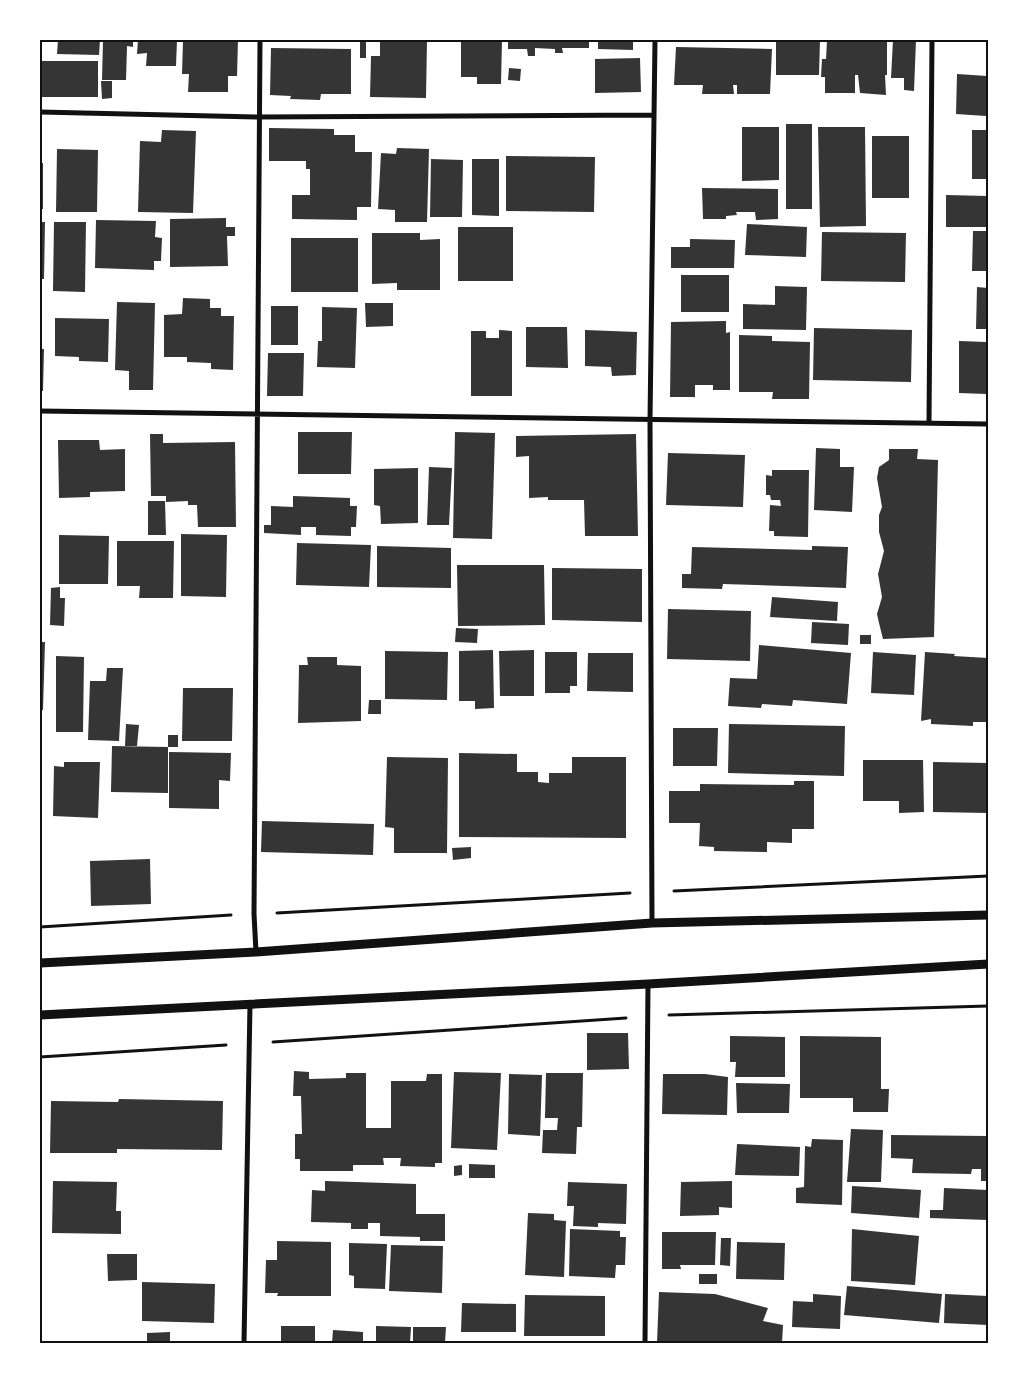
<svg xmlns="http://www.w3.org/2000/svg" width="1028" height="1383" viewBox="0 0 1028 1383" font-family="'DejaVu Sans',sans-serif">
<rect width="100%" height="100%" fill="#fff"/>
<path fill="#353535" d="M58,40H100L99,55L57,54Z
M103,40H133V47L127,46L126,80H102Z
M138,40H177L176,66H146L147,53L137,54Z
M183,40H238L237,76H228V92H188L189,74H182Z
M360,40H366V58H360Z
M380,40H427L426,98L370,97L371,56H380Z
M461,40H502L501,84H477V77H461Z
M508,40H589V48H562L563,53H555V49L535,48V56H528L527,49H508Z
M598,40H633V50L598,49Z
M776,40H820L819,75H776Z
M827,40H887V75H885L886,95L860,93L858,75H855V93H825V77H821L822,59H826Z
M893,40H916L914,91L904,90V78H891Z
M676,47L772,49L770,94H737V85H733L734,94H702L703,85H674Z
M271,48L351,49V94H321L320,100L290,99L291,96L270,95Z
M640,58L641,92L595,93V59Z
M41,61H98V97H41Z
M509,68L521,69L520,81L508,80Z
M957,74L987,76L986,116L956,114Z
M101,81H112V98L102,99Z
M786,124H812V209H786Z
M742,127H779V180L742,181Z
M818,127H865L866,226L820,227Z
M269,128L334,129V135H355V152H372L371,207H357V220L292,219V195H310V169H306V161H269Z
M162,130L196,131L193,213L138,212L140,141L161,142Z
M972,130H988V179H972Z
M872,136H909V198H872Z
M397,148L429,149L427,222H395V210L378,209L381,153L396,154Z
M57,149L98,150L97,212H56Z
M506,156L595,157L594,212L506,211Z
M431,159L463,160L462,217H430Z
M472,159H499V216L472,215Z
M40,163H43V209H40Z
M702,188L778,189V219L756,220L755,212H736L737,215L726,216V219H703Z
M946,195L988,196V227H946Z
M226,218V227H235V236H227L228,266L170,267V219Z
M96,220L156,221L155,237L162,238L161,261H154V270L95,268Z
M40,222H45L44,279H40Z
M54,222H86L85,292L53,291Z
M747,224L807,227L806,257L745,255Z
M458,227H513V281H458Z
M973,231H988V271H972Z
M822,232L906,233L905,282L821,281Z
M372,233H420V240L440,239V290H397V283L372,284Z
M291,238H358V292H291Z
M690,239L735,240L734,268H671V247H690Z
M681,275H729V312H681Z
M775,286L807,287L806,330L743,329V304L775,305Z
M977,287L988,288V329H976Z
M183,298L210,299V308H221V316H234L233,370L211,369V363L187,362V357H164V315L182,314Z
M117,302L155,303L153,390H129V371L115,370Z
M365,303H393V326L366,327Z
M271,306H298V345H271Z
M322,307L357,308L355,368L317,367L318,341H322Z
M55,318L109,319L108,362L79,361V357L55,356Z
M726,321V333L730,332V390H713V385H695V397H670L671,322Z
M526,327H567L568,368L526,367Z
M814,328L912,330L911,382L813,380Z
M499,330L512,331V396H471V331H486V338H499Z
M585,330L637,332L636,375L612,376L611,367L585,366Z
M739,335L772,336V341L810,342L809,399H772L773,392H739Z
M959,341L986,342V394L959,393Z
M40,349H44L43,391H40Z
M268,353H304L303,396H267Z
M298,432H352L351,474H298Z
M455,432L495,433L492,539L453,538Z
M150,434H163V443L235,442L236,527H198L197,505H188V501L166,502V496H151Z
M636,434L638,536H585L584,500H548V497L529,498V456L516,457V436Z
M58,440H99L100,450L125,449V491L90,492V497L59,498Z
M816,448L840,449V467H854L852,512L814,510Z
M889,449H918L917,459L938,460L934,637L883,639L879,623L877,614L882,597L878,574L884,551L879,532V515L882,507L877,478L879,467L889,460Z
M668,453L745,455L743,507L666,505Z
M429,467L452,468L449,525H427Z
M418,468V523L381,524L380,506L374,505V469Z
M772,470H809L808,537L774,536V531H769L770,505L781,506L780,500H771L770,495H766V475L772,476Z
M293,496L350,498V506H357L356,527H351V536L316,535V527H301V535L264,533V525H271V506L293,507Z
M148,501H165L166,535H148Z
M181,534L227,535L226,597L181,596Z
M59,535L109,536L108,584H59Z
M117,541H174L173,598H139L140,586H117Z
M297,543L371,545L369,587L296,585Z
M377,546L451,548V588L377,587Z
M812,546L848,547L846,588L723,584L722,589L682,588V574H691L692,547L812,550Z
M457,565H544L545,625L458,626Z
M552,568L642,569V622L552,620Z
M60,587V598H65L64,626L50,625L51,588Z
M772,597L838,602L837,621L770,617Z
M668,609L751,611L750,661L667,659Z
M812,622L849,624L848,645L811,643Z
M456,628L478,629L477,643L455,642Z
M860,635H871V644H860Z
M40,642H45L43,710H40Z
M759,645L851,653L847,704L793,700L792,706L762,704L761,708L728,706L730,678L757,679Z
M493,650L494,708L475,709V701H459V651Z
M534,650V696H500L499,651Z
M385,651L448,652L447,700L385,699Z
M545,652H577V686H570V693H545Z
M873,652L916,655L914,695L871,693Z
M925,652L955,654L954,656L988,658V722H973V726L931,724V719L921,721Z
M588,653H633V692L587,691Z
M56,656L84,657L83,732H56Z
M307,657H337V665L361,666V721L298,723L299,665H308Z
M107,668H123L119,741L88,740L90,681H106Z
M183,688H233L232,741H182Z
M369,700H381V714H368Z
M126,724L139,725L137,746H125Z
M729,724L845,726L844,776L728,773Z
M673,728H718L717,766H673Z
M168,735H178V747H168V793L111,792L112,746L168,747Z
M169,752L231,753L230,781L219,780V809L169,808Z
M459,753L517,754V772H538V782L549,783V773H572V757H626V838L459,837Z
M387,757L448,758L447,853H394V828L385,827Z
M863,760H923L924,812L899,813V801H863Z
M64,762H100L98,818L53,816L54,766L64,767Z
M933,762L988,763L987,813L933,812Z
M794,781H814V829H792V843L767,842V852L714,851V847L699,846L700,823H669V791H700V784L794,785Z
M262,821L374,824L373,855L261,852Z
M471,847V858L453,860L452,848Z
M150,859L151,904L91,906L90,861Z
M587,1033H628L629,1069L587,1070Z
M730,1036L785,1037V1077H735L736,1062H730Z
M800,1036L881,1037V1089H889L888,1112H853V1098H800Z
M294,1071L309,1072V1079L346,1078V1073H366V1128H391V1081H426L427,1074H442V1163H435V1167L400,1166L401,1158H383L384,1165H353V1171H300V1159H295V1134H302L301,1096H293Z
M454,1072L501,1073L497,1150L451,1148Z
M546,1073H583L582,1127H577L576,1154L542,1153L543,1130H557L558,1118H545Z
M509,1074L542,1075L540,1136L508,1134Z
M663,1074H705L728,1077L727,1115L662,1114Z
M736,1083L790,1084L789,1113H737Z
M119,1099L223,1101L222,1150L117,1149V1153H50L51,1101L118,1102Z
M851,1129L883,1130L881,1182H847Z
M891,1135L988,1136V1181H981V1169H972L971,1174L912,1173L913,1159L891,1158Z
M812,1139L843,1140L842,1205L796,1203V1188L804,1187L805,1146L811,1147Z
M737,1144L800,1147L799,1176L735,1175Z
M469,1164L495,1165V1178H469Z
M462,1165V1175L454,1176V1166Z
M53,1181L117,1182L116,1211H121V1234L52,1233Z
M325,1181L416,1184V1214H445V1241H420V1237L380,1236V1223H368V1229H351V1223L311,1222L312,1190L325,1191Z
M732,1181V1208L719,1207V1215L680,1216L681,1182Z
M568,1182L627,1184L626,1224L598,1223V1227L573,1226L574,1206H567Z
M852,1186L921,1190L919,1218L851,1213Z
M944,1188L988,1190V1220L930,1218V1210H943Z
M528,1213L554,1214V1220L566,1221L564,1277L525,1275Z
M570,1229L620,1231V1237H626L625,1265H616L615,1278L569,1276Z
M852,1229L919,1236L915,1285L851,1281Z
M662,1232H716L715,1265H680L681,1269H662Z
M721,1238H731L730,1266L720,1265Z
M277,1241L331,1242V1296H277L278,1293H265L266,1260H277Z
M737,1242L785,1243L784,1280L736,1279Z
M349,1243L387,1244L385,1289L354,1288V1276L349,1275Z
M391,1245L443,1246L442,1293L389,1291Z
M107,1254H137V1280L108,1281Z
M699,1274H717V1284H699Z
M142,1282L215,1284L214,1323L142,1321Z
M847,1286L942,1294L939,1323L844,1315Z
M659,1292L715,1294L768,1308L763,1321L783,1325L782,1343H657Z
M813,1294L841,1296L840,1329L792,1327L793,1301L813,1302Z
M945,1294L988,1296V1325L944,1323Z
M525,1295L605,1296V1336H524Z
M462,1303L516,1304V1332H461Z
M281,1326H315V1343H281Z
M376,1326L411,1327L410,1343H376Z
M413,1327H446L445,1343H413Z
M333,1330L363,1332V1343H332Z
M170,1332V1343H147V1333Z"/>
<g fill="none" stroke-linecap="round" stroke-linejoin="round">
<path stroke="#111" stroke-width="3" d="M674,891L988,876
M277,913L630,893
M40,927L231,915
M669,1015L988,1006
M273,1042L626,1018
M40,1057L226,1045"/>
<path stroke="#111" stroke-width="5" d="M40,112L259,117L654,115
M40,411L988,424
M929,423L932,40
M652,923L650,421L655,40
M256,952L254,914L260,40
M244,1343L250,1004
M645,1343L648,984"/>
<path stroke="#111" stroke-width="9" d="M40,963L256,952L652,923L988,915
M40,1015L648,984L988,964"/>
</g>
<rect width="1028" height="1383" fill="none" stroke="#ffffff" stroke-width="82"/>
<rect x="41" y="41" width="946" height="1301" fill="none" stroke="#111" stroke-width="2"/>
</svg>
